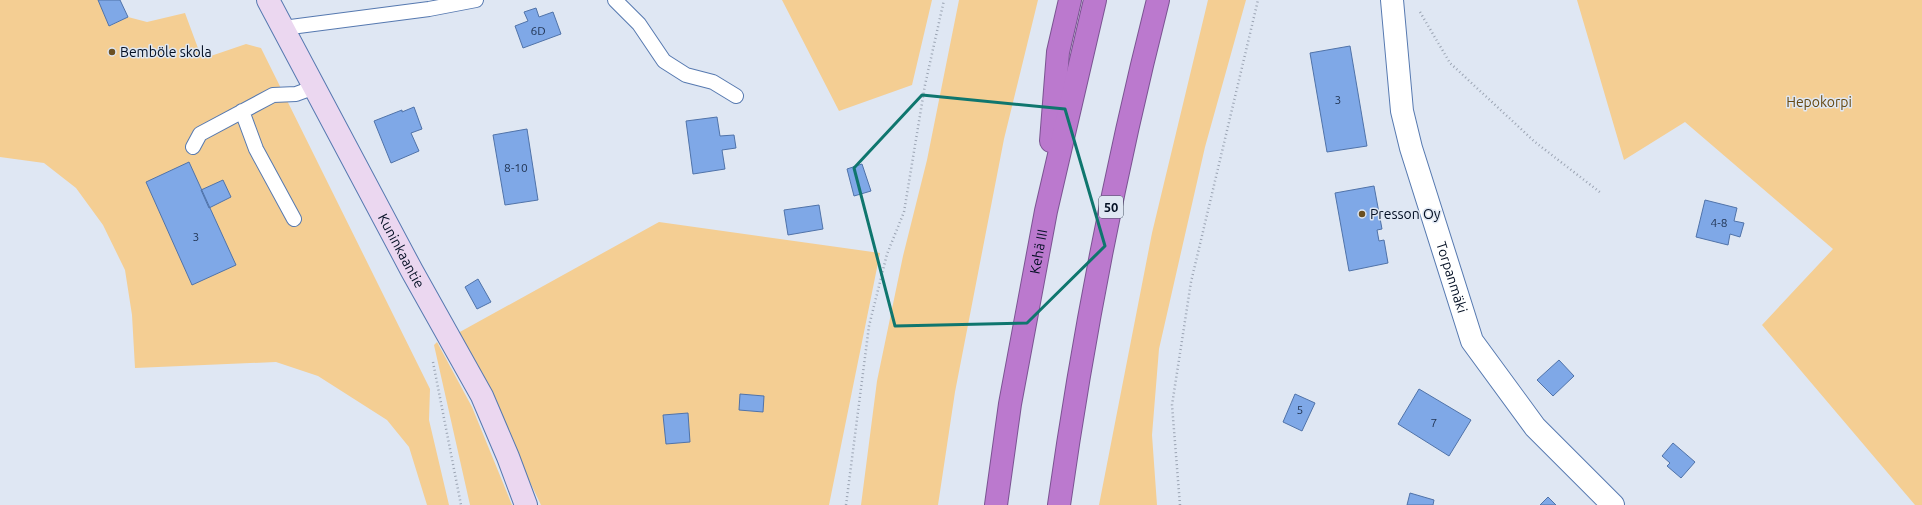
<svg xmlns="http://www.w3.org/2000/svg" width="1922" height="505" viewBox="0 0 1922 505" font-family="Ubuntu,sans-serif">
<rect width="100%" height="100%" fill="#dfe7f3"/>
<path fill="#f4ce93" d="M0,0H98L110,26L128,17L147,22L185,13L202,59L246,44L261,48L430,389L429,420L449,505H427L409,447L387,420L318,376L276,362L135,368L132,315L125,270L103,225L76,188L44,163L0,157Z
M782,0H932L912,85L839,111Z
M959,0H1038L1004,139L955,392L938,505H861L877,381L903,256L927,160Z
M1208,0H1246L1205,147L1159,349L1152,435L1157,505H1099L1152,233Z
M1577,0H1922V505H1915L1762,325L1833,249L1685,122L1624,160Z
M659,222L880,253L829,505H541L458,333Z
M437,342L472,407L512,505H470L434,345Z"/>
<path fill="#7fa8e7" stroke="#5073a9" d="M98,0H120L128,17L109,26Z
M536,8L539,17L553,12L561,34L523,48L515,26L528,21L524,12Z
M1350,46L1367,146L1327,152L1310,53Z
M414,107L422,129L411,133L419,151L391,163L374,121L402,110V112Z
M717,117L720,136L734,135L736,148L722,150L725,169L693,174L686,121Z
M527,129L538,200L505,205L493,135Z
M189,162L236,265L192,285L146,182Z
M862,164L871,191L854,196L847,169Z
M223,180L231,197L209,208L201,190Z
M1374,186L1382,229L1377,230L1379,241L1384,240L1388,263L1349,271L1335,193Z
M1705,200L1737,208L1734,221L1744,223L1740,237L1730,234L1728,245L1696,237Z
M819,205L823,229L788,235L784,210Z
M478,279L491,302L477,309L465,287Z
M1559,360L1574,376L1553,396L1537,380Z
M1419,389L1471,420L1449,456L1398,424Z
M740,394L764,396L763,412L739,410Z
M1295,394L1315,403L1302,431L1283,422Z
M688,413L690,442L666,444L663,415Z
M1673,443L1695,462L1681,478L1667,466L1670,463L1662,456Z
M1410,493L1434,500L1433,505H1407Z
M1548,497L1556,505H1540Z"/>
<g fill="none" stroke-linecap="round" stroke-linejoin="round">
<g stroke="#5679b0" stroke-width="16">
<path id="lane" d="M615,0L639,24L664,61L686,75L713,82L736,96
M283,28L429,9L476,0
M242,111L256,149L294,219
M193,147L200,134L273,95L296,94L315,87"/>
</g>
<g stroke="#5679b0" stroke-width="24">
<g id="street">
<path id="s1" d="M1392,0L1402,111L1411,148L1472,341L1535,427L1613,505"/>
</g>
</g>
<g stroke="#5679b0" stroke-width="24">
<g id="secondary">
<path id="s2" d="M268,0L412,271L482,396L508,457L526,505"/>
</g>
</g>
<g stroke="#7b5492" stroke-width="24">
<g id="highway">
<path d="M1051,141L1058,52L1070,0"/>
<path id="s3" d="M996,505L1010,404L1046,211L1095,0"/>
<path d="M1059,505C1083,335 1116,166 1158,0"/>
</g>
</g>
<path stroke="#9ba4b3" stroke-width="2.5" stroke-dasharray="1 3" stroke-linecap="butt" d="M1420,12L1450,63L1535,142L1601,193
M433,362L461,505
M846,505L869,326L887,254L904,212L925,85L944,0
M1180,505L1172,405L1191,282L1258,0"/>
<use href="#lane" stroke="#fff" stroke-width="14"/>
<use href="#street" stroke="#fff" stroke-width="22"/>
<use href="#secondary" stroke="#ebd7f0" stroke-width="22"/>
<use href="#highway" stroke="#bb79ce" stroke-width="22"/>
</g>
<path fill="none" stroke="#0f766e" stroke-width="3" stroke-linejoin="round" d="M922,95L1065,109L1105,246L1027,323L895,326L854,168Z"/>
<g fill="#6b5022" stroke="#dfe7f3" stroke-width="1.5">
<circle cx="112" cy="52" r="4"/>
<circle cx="1362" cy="214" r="4"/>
</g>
<g text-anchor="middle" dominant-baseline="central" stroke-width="3" stroke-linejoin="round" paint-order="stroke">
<g font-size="12" fill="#223554">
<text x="538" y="30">6D</text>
<text x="1338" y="99">3</text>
<text x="516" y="167">8-10</text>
<text x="1719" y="222">4-8</text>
<text x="196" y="236">3</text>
<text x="1300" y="409">5</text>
<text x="1434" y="422">7</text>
</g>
<rect fill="#dfe7f3" stroke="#455061" stroke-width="1" x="1099" y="196" width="24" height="22" rx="3"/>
<g font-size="13" font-weight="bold" fill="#030f23">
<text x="1111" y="207">50</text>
</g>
<g font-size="14" fill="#030f23" stroke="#dfe7f3" text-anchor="start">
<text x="120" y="52">Bemböle skola</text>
<text x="1370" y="214">Presson Oy</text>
</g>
<g font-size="14" fill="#654811" stroke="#dfe7f3">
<text x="1819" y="102">Hepokorpi</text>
</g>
<g font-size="14" fill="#030f23" stroke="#dfe7f3">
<text stroke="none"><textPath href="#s2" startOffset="284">Kuninkaantie</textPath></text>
<text stroke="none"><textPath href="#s3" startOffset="257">Kehä III</textPath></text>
<text stroke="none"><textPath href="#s1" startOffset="285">Torpanmäki</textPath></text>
</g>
</g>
</svg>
